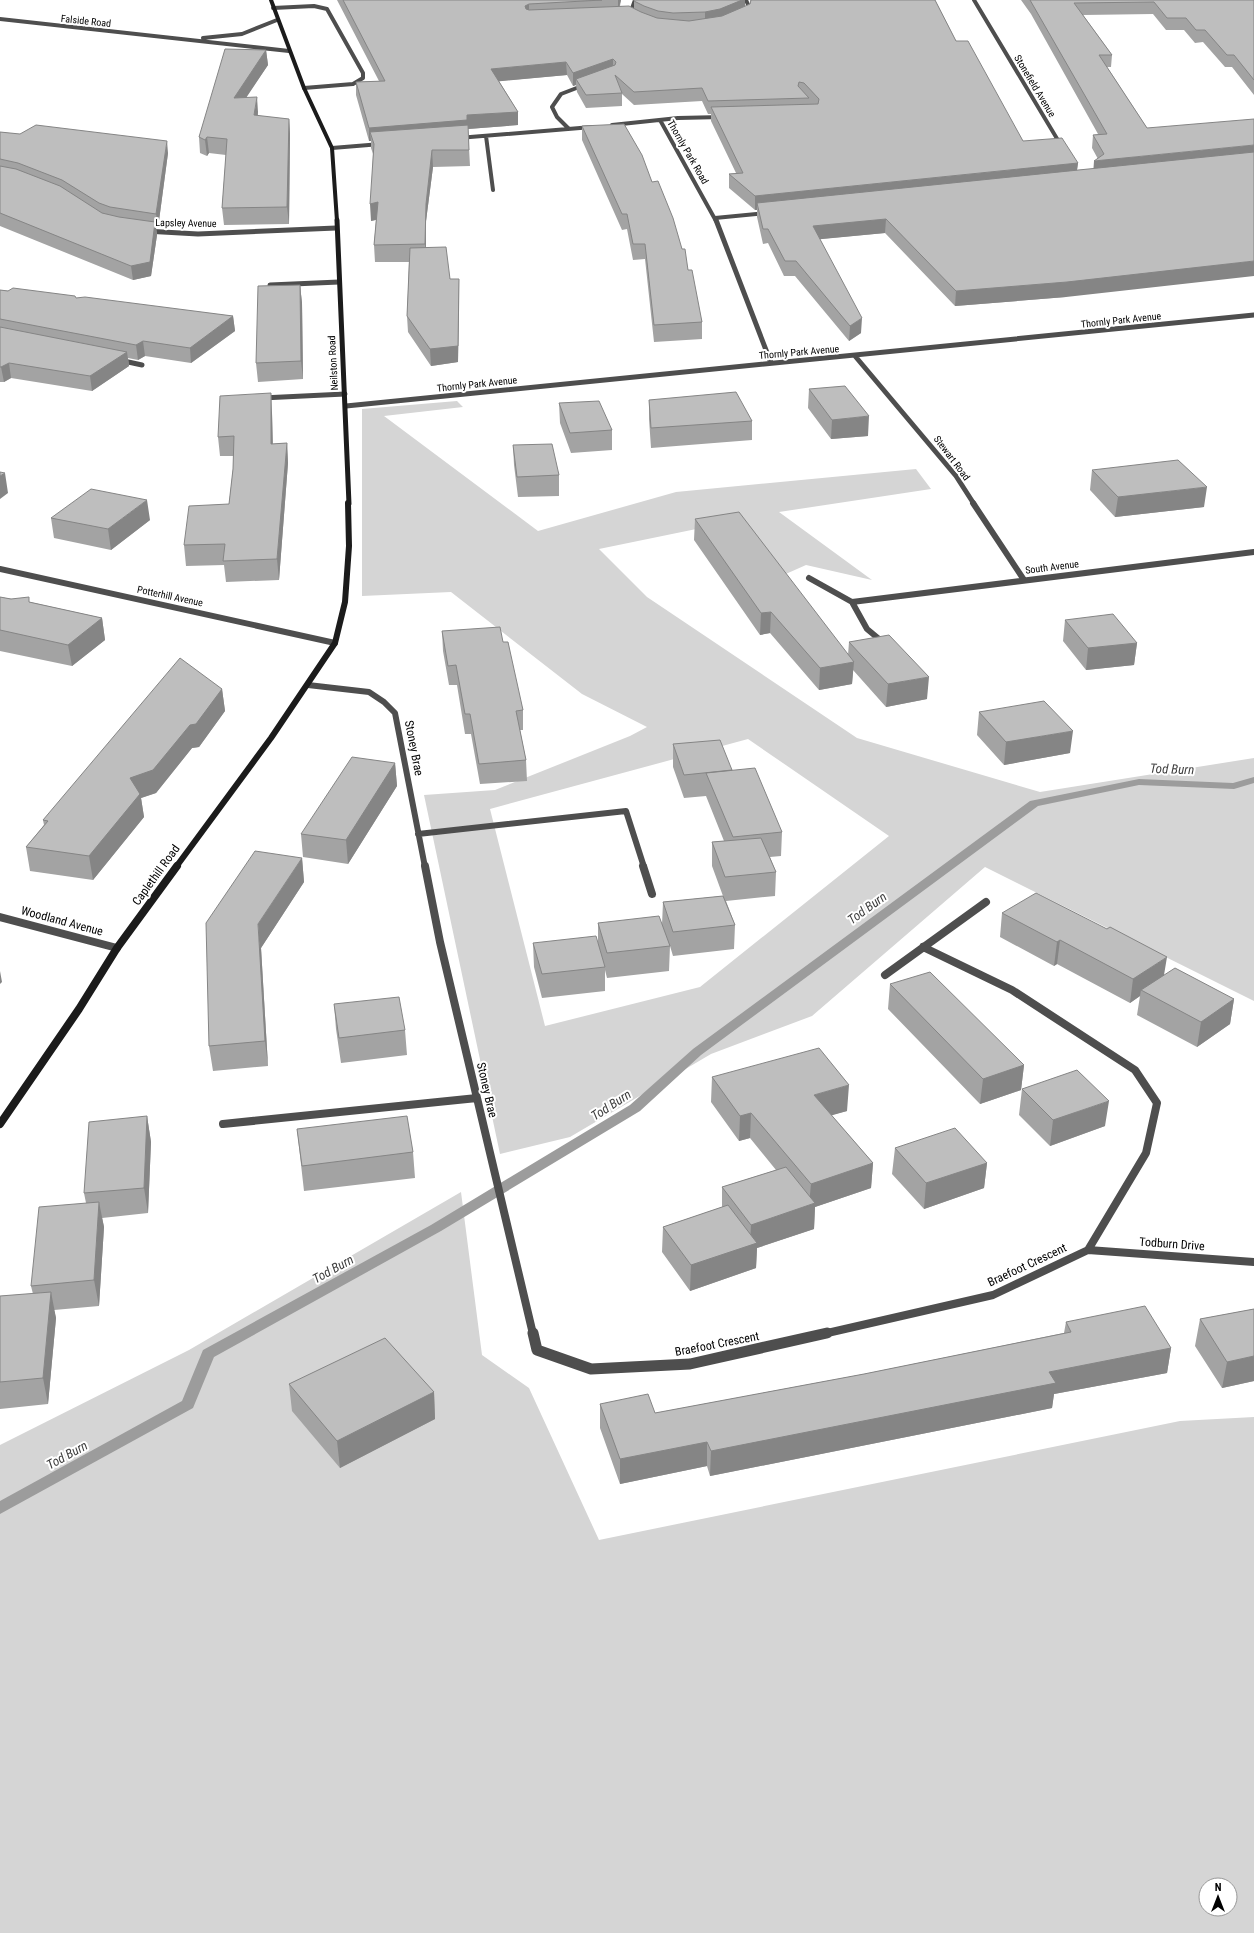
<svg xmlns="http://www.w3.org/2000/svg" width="1254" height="1933" viewBox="0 0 1254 1933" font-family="'Roboto Condensed',sans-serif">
<rect width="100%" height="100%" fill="#fff"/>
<path fill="#d5d5d5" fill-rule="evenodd" d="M457,401L463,407L384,416L538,531L676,492L916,469L931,489L779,512L872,580L806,565L779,577L706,527L599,549L647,597L857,738L1040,792L1254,758V1001L985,867L812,1016L711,1054L570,1137L500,1154L424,795L495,790L630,736L647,727L582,694L451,592L362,596V409ZM748,739L889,836L700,987L545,1026L490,809Z
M461,1192L482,1355L529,1388L599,1540L1180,1421L1254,1417V1933H0V1445L189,1350ZM1206,1885H1230V1909H1206Z"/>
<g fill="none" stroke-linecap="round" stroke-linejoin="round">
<path fill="#9c9c9c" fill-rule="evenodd" d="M1254,777V783L1234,789L1139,785L1038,806L701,1055L640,1111L441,1231L214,1357L193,1408L0,1514V1501L182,1401L203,1350L431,1225L630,1105L693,1049L1030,801L1139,779L1233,783Z"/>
<path stroke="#4e4e4e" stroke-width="4" d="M746,0L749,7L746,15
M974,0L1062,147
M273,8L314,6L327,9L363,73V78L353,84L304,88
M633,16L630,14L635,0
M660,120L716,221
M612,125L678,118L722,117
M569,129L557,117L552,107L561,94L587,84
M486,136L493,190
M458,138L592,127
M332,148L381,144
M715,218L766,213"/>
<path stroke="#4e4e4e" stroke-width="5" d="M716,220L771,363
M145,231L198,234L336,228
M270,285L339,282
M855,356L956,476L974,504
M119,360L142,365
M262,398L345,394
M346,406L1254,315"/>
<path stroke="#4e4e4e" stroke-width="6" d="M973,503L1024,580
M0,569L335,643
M809,578L852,602L867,629L885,644
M852,602L1254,552
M308,685L369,692L384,702L395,713L425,867
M418,834L626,811L644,867"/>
<path stroke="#4e4e4e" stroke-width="8" d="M425,866L440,942L533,1334
M643,866L652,894
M0,917L117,948
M885,975L986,902
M223,1124L477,1098
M1088,1250L1254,1262
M823,1334L993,1295L1088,1250L1146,1153L1157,1103L1135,1070L1012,990L923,947"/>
<path stroke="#4e4e4e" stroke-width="11" d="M533,1333L537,1350L591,1369L690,1364L827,1333"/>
<path stroke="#4e4e4e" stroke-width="4" d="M0,19L289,51
M203,38L242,34L277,20"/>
<path stroke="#1b1b1b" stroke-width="4" d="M271,0L304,88L332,148L337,221"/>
<path stroke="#1b1b1b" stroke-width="5" d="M337,220L349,504"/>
<path stroke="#1b1b1b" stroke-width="6" d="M176,867L271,738L335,643L345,602L349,546L348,503"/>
<path stroke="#1b1b1b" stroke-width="8" d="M0,1124L79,1009L117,948L177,866"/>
</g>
<path fill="#a3a3a3" d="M337,0H621L620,6L634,8V0H745V6L750,4L751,2L750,0H935L956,41L1023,141L1078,163L1077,170L1094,169L1098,159L1092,148L1093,135L1098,134L1031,14L1021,0H1254V95L1232,67H1225L1203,42L1195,43L1184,30H1166L1153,14L1083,15L1112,55L1111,67H1107L1147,128L1066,297L955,306L885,233L820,239L861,333L849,341L795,276H784L768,243L763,244L757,217V210H755L729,188V174L736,173L711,121V114H708L702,101L634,105L622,94V106L586,108L577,92L576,85L573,86L567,75L499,81L518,112V125L468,129L470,166L433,167L426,221V247L450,279L459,294L458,362L431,366L408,332L407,316L409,262H375L374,245L376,220L371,221L373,154L371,148V141H369L356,95V82L379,81Z
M266,50L268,65L246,97L258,112V116L289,119L290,134L289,224L224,225L222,208L226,155L209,153L207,156L200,153L199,137Z
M582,126L652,182L688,270L702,322V339L654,342L645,259L633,260L627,229L622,230L582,140Z
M0,132L168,153L158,228L156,227L157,235L151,276L133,280L0,226Z
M300,285L302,303L303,379L258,382L256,363Z
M0,290L76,298L233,316L235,331L191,363L145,356L138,360L128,358L129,366L92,391L11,378L4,382H0Z
M809,389L868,436L831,439L808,408Z
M649,400L752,421V440L651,448L649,419Z
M559,403L612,430V450L571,453L560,423Z
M272,413L273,444L287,443L288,463L279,580L226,582L224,565L186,566L184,545L229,504L233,469L234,456H220L218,437Z
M513,445L559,475V496L518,497L514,465Z
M1092,470L1204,507L1115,517L1090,490Z
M51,518L150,520L111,550L54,538Z
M695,519L848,655L849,642L927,699L886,707L853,670L852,684L819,690L770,633L760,635L694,540Z
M0,597L30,602L102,618L105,640L72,666L0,651Z
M1065,620L1137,643L1134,665L1086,670L1063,641Z
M442,631L503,642L523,710V730H520L526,760L527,781L480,784L471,734H465L457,685H449L443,651Z
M222,689L225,711L199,747L192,748L156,793L141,798L144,817L93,880L30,871L26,847L44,825L43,820Z
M979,712L1070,753L1004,765L977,735Z
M673,744L732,770L782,832L781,856L770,857L776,872L775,896L726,901L735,925L734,949L673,956L670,946L669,971L607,978L605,970V991L542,998L534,967L533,943L598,944V923L662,925L663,902L723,896L712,866V842L724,841L706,796L684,798L673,767Z
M395,763L397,786L348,864L303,857L301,834Z
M302,858L304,882L261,948L268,1066L213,1071L209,1046Z
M1002,913L1164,975L1234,999L1230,1024L1197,1047L1137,1015L1140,996L1130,1003L1057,964L1054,966L1000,937Z
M890,984L1024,1065L1021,1090L980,1104L888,1009Z
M334,1004L405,1030L407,1055L341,1063L336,1029Z
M712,1077L847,1111L831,1115L873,1163L871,1188L815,1207L814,1229L757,1248L756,1268L690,1291L662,1252L663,1227L722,1207V1187L776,1170L750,1138L739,1141L711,1102Z
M1022,1089L1105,1126L1050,1146L1019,1115Z
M147,1116L151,1142L148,1213L102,1218L104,1227L99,1306L54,1310L56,1318L48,1404L0,1409V1296L33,1294L31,1286L86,1203L84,1193Z
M297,1129L413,1152L415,1178L304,1191Z
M895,1148L987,1163L984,1188L924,1209L892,1174Z
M1254,1309V1381L1222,1388L1195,1346L1200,1319Z
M1066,1322L1171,1348L1167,1373L1054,1394L1052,1408L710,1476L707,1466L620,1484L600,1428V1404L655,1413L864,1374L1064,1333Z
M289,1384L434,1392L435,1419L340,1468L292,1411Z"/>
<path fill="#858585" d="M618,0H621L618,11Z
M742,0H745V11L705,24V12Z
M529,4V16L526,18L525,6Z
M266,50L268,65L236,113L234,98Z
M613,59V72L576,79V85L573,86V73Z
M566,62L567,75L492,82L491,69Z
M257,97L258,112L255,131L254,115Z
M518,112V125L468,129L370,132L371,141H369V128L467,115Z
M289,119L290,134L289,224L287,207Z
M207,137L209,153L207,156L205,140Z
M167,141L168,153L158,228L156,214Z
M1254,145V156L1093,175L1094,161Z
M432,150L433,167L426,221V261L425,244L426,204Z
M1078,163L1076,177L757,203V210H755V196Z
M378,202L379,219L371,221L370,204Z
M886,219L885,233L812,240L813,226Z
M155,222L157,235L151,276L133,280L131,266Z
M1254,261V276L1066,297L955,306L956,291Z
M459,279V294L458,362L431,366L430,349Z
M300,285L302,303L303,379L301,361Z
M233,316L235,331L191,363L190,348Z
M862,318L861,333L849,341L850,326Z
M143,341L145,356L138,360L136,345Z
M127,352L129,366L92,391L90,376Z
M9,363L11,378L4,382L1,367Z
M271,393L272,413L273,464L271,444Z
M869,416L868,436L831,439L832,420Z
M287,443L288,463L279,580L277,559Z
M5,473L8,493L0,499V476Z
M1207,487L1204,507L1115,517L1118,497Z
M147,500L150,520L111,550L108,529Z
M771,612L770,633L760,635L761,613Z
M102,618L105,640L72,666L68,645Z
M1137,643L1134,665L1086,670L1088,648Z
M854,662L852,684L819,690L820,668Z
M929,677L927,699L886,707L888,684Z
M222,689L225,711L199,747L192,748L156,793L141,798L144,817L93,880L89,856L130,778L190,725Z
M1073,731L1070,753L1004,765L1006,742Z
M395,763L397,786L348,864L346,840Z
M302,858L304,882L261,948L268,1066L265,1041L258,924Z
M1060,940L1057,964L1054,966L1057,942Z
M1167,957L1163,981L1141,990L1140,996L1130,1003L1133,979Z
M0,971L2,982L0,984Z
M1234,999L1230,1024L1197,1047L1201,1022Z
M1024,1065L1021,1090L980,1104L983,1079Z
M849,1085L847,1111L812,1121L814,1095Z
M1109,1101L1105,1126L1050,1146L1053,1120Z
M751,1113L750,1138L739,1141L740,1116Z
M147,1116L151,1142L148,1213L144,1188Z
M873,1163L871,1188L815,1207L814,1229L757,1248L756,1268L690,1291L691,1265L750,1245L751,1225L809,1205L811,1184Z
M987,1163L984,1188L924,1209L926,1183Z
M99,1202L104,1227L99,1306L94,1280Z
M51,1292L56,1318L48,1404L43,1378Z
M1171,1348L1167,1373L1054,1394L1052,1408L710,1476L711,1451L1049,1372Z
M1254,1356V1381L1222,1388L1227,1362Z
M434,1392L435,1419L340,1468L337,1441Z
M707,1442V1466L620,1484V1459Z"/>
<path fill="#bebebe" stroke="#858585" d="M343,0H602L529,4L525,6L526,9L529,10L629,6L641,12L657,18L689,21L722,16L750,4L751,0H935L956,41H968L1023,141L1062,138L1078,163L755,196L729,174L743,173L711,107L818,104L819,99L804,83L799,82L798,86L809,98L708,101L702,88L634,92L615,75L622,93L586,95L576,79L615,65L616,62L613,59L573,73L566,62L491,69L518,112L467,115V120L369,128L356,82L385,81Z
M634,0H742L720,9L705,12L673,13L658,11L644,6L634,1Z
M1030,0H1254V80L1234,55H1227L1205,30H1196L1186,18H1167L1154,2L1074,3L1112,55H1099L1147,128L1254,119V145L1094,161L1104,154L1093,135L1107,134Z
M225,49L266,50L234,98L257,97L254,115L289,119L287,207L222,208L227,139L207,137L205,140L199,137Z
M624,124L642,155L652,182L658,181L673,218L682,249H685L688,270H692L702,322L654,325L645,244H633L627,214H622L582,126Z
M36,125L167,141L156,214L110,207L99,203L62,180L18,163L0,159V132L20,134Z
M468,125L469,150H432L426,204L425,244L374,245L378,202L370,204L374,144L370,132Z
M1254,152V261L1067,282L956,291L886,219L813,226L862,318L850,326L796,261H785L768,229H763L757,203Z
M0,166L16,169L60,186L102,213L119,217L155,222L150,262L131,266L0,213Z
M446,247L450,279H459L458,346L430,349L407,316L410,248Z
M300,285L301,361L256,363L258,286Z
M13,288L75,296L76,298L85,297L233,316L190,348L143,341L136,345L0,319V290L8,291Z
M0,327L127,352L90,376L9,363L1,367H0Z
M845,386L869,416L832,420L809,389Z
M736,392L752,421L651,428L649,400Z
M271,393V444L287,443L277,559L223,561L225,544L184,545L189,506L229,504L233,469L234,436L218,437L220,396Z
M599,401L612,430L570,433L559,403Z
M552,444L559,475L517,477L513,445Z
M1178,460L1207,487L1118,497L1092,470Z
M0,472L5,473L0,476Z
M91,489L147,500L108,529L51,518Z
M739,512L854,662L820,668L771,612L761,613L695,519Z
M0,597L11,599L29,597V602L102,618L68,645L0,630Z
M1113,614L1137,643L1088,648L1065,620Z
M500,627L503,642H508L523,710L516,711L526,760L479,764L470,714H465L456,665L448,666L442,631Z
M889,635L929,677L888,684L849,642Z
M180,658L222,689L196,724L190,725L153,770L130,778L140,794L89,856L26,847L48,821L43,820Z
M1044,701L1073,731L1006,742L979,712Z
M720,740L732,770L684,775L673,744Z
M352,757L395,763L346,840L301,834Z
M755,768L782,832L733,837L706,773Z
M761,838L776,872L725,877L712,842Z
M255,851L302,858L258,924L265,1041L209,1046L206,923Z
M1036,893L1107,929L1110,927L1167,957L1133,979L1060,940L1057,942L1002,913Z
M723,896L735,925L673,932L663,902Z
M659,916L670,946L607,953L598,923Z
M596,936L605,967L542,974L533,943Z
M1175,968L1234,999L1201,1022L1141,990Z
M930,972L1024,1065L983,1079L890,984Z
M399,997L405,1030L339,1038L334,1004Z
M819,1048L849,1085L814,1095L873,1163L811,1184L751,1113L740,1116L712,1077Z
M1077,1070L1109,1101L1053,1120L1022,1089Z
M147,1116L144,1188L84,1193L89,1122Z
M407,1116L413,1152L302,1166L297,1129Z
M955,1128L987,1163L926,1183L895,1148Z
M786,1167L815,1203L751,1225L722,1187Z
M99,1202L94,1280L31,1286L39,1207Z
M728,1205L757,1243L691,1265L663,1227Z
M51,1292L43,1378L0,1382V1296Z
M1145,1306L1171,1348L1049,1372L1056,1383L711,1451L707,1442L620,1459L600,1404L648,1394L655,1413L864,1374L1071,1332L1066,1322Z
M1254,1309V1356L1227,1362L1200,1319Z
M385,1338L434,1392L337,1441L289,1384Z"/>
<g text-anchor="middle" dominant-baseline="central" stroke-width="4" stroke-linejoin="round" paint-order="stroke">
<g font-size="10" fill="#000" stroke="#fff">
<text transform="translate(86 21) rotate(6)">Falside Road</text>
<text transform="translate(1035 86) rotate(59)">Stonefield Avenue</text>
<text transform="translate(688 152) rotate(60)">Thornly Park Road</text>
<text transform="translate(186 223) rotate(1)">Lapsley Avenue</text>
<text transform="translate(1121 320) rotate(-6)">Thornly Park Avenue</text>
<text transform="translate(799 352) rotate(-5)">Thornly Park Avenue</text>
<text transform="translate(333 363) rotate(-93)">Neilston Road</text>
<text transform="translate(477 384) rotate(-6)">Thornly Park Avenue</text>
<text transform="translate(952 458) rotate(53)">Stewart Road</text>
<text transform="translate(1052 567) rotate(-7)">South Avenue</text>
<text transform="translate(170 596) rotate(12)">Potterhill Avenue</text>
</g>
<g font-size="12" fill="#000" stroke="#fff">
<text transform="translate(414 748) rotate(79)">Stoney Brae</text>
<text transform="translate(156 875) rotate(-54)">Caplethill Road</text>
<text transform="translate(62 921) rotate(15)">Woodland Avenue</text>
<text transform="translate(487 1090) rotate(77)">Stoney Brae</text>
<text transform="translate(1172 1244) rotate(4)">Todburn Drive</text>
<text transform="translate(1027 1265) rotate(-25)">Braefoot Crescent</text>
<text transform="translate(717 1344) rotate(-11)">Braefoot Crescent</text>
</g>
<g font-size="13" font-style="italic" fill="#3d3d3d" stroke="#fff">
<text transform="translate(1172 769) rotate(2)">Tod Burn</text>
<text transform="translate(867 908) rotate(-36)">Tod Burn</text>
<text transform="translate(611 1105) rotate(-33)">Tod Burn</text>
<text transform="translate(333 1269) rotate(-29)">Tod Burn</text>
<text transform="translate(67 1455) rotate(-29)">Tod Burn</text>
</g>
</g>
<g transform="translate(1218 1897)"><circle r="19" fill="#ffffff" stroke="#999999"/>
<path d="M0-3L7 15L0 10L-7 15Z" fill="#000000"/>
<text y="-6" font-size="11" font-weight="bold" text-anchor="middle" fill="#000000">N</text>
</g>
</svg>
